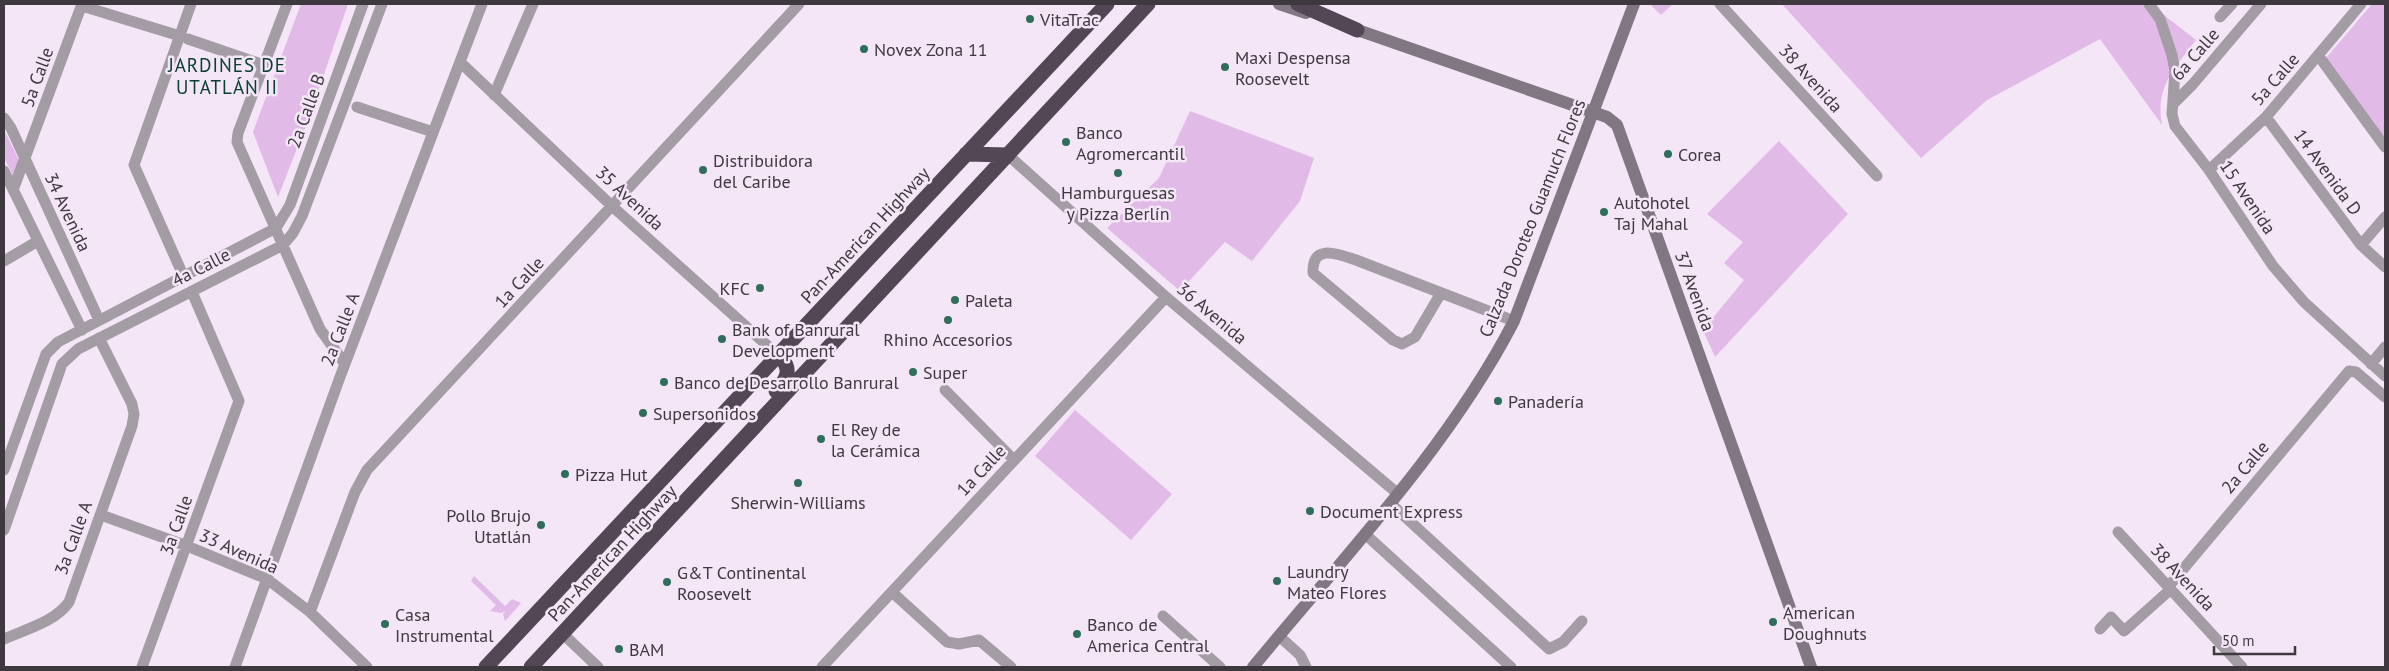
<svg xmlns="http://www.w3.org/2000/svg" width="2389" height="671" viewBox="0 0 2389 671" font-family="'PT Sans',sans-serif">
<rect width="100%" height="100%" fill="#f4e5f7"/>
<path fill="#e1bae7" d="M301,4H348L309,118L278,197L253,132Z
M1650,4H1673L1661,15Z
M1782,4H2150L2196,40C2174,69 2155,87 2162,125L2100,39L1987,100L1921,158Z
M2372,4H2385V139L2326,58Z
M1190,111L1314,158L1300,201L1252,261L1225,242L1180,291L1107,228L1159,178Z
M4,130L19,160L14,177L4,158Z
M1779,141L1848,214L1715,357L1703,330L1744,280L1724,263L1743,242L1707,214Z
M1075,410L1172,494L1131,540L1035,456Z
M474,576L505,606L512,599L521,603L505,621L503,614L506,611L501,613L490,611L496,605L471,581Z"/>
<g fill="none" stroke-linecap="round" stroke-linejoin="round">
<path stroke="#a39ca4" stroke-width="11" d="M287,4L238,133L237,142L320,329L345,364
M1720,4L1877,176
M2149,4L2160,19L2172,55L2175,71L2172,114L2175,126L2209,170L2273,266L2304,302L2385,376
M82,6L180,36
M2220,17L2232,4
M188,39L264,65
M2318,55L2385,147
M460,62L613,207L779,356
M494,95L533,4
M2173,104L2193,84L2261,4
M357,107L433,132
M2266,117L2361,245L2385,267
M4,118L11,128L99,320
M1008,155L1166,297L1397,493
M2209,170L2266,117L2361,4
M4,171L82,330
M13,190L82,4
M2361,245L2385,217
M4,261L38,241
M183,275L134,165L191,4
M1441,293L1415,337L1402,344L1393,340L1313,273C1312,243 1338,254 1356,260L1514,321
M2371,364L2385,347
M945,390L1014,460
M4,470L46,354L58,342L276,228L290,205L363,4
M1390,503L1549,649L1563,642L1582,621
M101,515L187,546L267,579L310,612L367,667
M4,530L62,364L78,349L283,245L293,233L302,216L382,4
M2118,532L2242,667
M1365,534L1511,667
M2169,586L2349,371L2356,372L2385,397
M892,592L947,642L959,644L979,640L1011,667
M310,612L355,492L367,470L799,4
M1163,616L1220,667
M2100,629L2111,617L2124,631L2171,589
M563,634L598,667
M1279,636L1300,655L1306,667
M4,639C26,629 55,622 69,602L132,426L134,414L132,404L99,338
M142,667L239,401L192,292
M235,667L340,377L482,4
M822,667L1166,297"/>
<path stroke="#807782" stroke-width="12" d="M1279,4L1306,13
M1349,27L1607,117L1617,125L1811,667
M1253,667C1343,558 1449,447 1514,321L1634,4"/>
<path stroke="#534655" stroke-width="15" d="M1298,4L1357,30
M966,154L1008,155
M776,391C787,379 793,369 779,356
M486,667L1107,4
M531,667L1148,4"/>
</g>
<g fill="#2f6e5b" stroke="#f4e5f7" stroke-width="2">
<circle cx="1030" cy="19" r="5"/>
<circle cx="864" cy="49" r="5"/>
<circle cx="1225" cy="67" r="5"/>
<circle cx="1066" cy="142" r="5"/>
<circle cx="1668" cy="154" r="5"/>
<circle cx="703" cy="170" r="5"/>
<circle cx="1118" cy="173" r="5"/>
<circle cx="1604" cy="212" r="5"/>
<circle cx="760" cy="288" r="5"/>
<circle cx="955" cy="300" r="5"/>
<circle cx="948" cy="320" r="5"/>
<circle cx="722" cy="339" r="5"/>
<circle cx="913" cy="372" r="5"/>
<circle cx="664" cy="382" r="5"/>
<circle cx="1498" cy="401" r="5"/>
<circle cx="643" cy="413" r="5"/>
<circle cx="821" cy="439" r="5"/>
<circle cx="565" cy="474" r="5"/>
<circle cx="798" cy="483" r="5"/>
<circle cx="1310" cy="511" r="5"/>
<circle cx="541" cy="525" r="5"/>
<circle cx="1277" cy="581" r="5"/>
<circle cx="667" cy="582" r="5"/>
<circle cx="1773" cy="622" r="5"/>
<circle cx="385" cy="624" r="5"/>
<circle cx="1077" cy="634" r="5"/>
<circle cx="619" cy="649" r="5"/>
</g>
<g text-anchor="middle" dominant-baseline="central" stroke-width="5" stroke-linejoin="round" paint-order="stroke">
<g font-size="18" fill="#3e383f" stroke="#f4e5f7" text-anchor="start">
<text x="1040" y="19">VitaTrac</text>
<text x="874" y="49">Novex Zona 11</text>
<text x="1235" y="57">Maxi Despensa<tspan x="1235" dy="21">Roosevelt</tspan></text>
<text x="1076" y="132">Banco<tspan x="1076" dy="21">Agromercantil</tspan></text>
<text x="1678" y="154">Corea</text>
<text x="713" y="160">Distribuidora<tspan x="713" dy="21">del Caribe</tspan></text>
<text x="1118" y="192" text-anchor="middle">Hamburguesas<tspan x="1118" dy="21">y Pizza Berlín</tspan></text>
<text x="1614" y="202">Autohotel<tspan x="1614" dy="21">Taj Mahal</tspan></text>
<text x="750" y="288" text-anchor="end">KFC</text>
<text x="965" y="300">Paleta</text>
<text x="732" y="329">Bank of Banrural<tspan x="732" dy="21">Development</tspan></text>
<text x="948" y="339" text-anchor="middle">Rhino Accesorios</text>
<text x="923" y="372">Super</text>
<text x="674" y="382">Banco de Desarrollo Banrural</text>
<text x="1508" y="401">Panadería</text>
<text x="653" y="413">Supersonidos</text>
<text x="831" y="429">El Rey de<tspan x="831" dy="21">la Cerámica</tspan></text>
<text x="575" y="474">Pizza Hut</text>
<text x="798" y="502" text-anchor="middle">Sherwin-Williams</text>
<text x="1320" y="511">Document Express</text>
<text x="531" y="515" text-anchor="end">Pollo Brujo<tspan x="531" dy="21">Utatlán</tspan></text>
<text x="1287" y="571">Laundry<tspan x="1287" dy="21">Mateo Flores</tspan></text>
<text x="677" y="572">G&amp;T Continental<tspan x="677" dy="21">Roosevelt</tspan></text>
<text x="1783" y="612">American<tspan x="1783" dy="21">Doughnuts</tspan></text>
<text x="395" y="614">Casa<tspan x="395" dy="21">Instrumental</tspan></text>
<text x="1087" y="624">Banco de<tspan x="1087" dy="21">America Central</tspan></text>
<text x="629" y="649">BAM</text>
</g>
<g font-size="18" fill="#3e383f" stroke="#f4e5f7">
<text transform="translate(2195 54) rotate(-49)">6a Calle</text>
<text transform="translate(37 77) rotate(-70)">5a Calle</text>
<text transform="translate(1811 78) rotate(48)">38 Avenida</text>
<text transform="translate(2275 79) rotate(-49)">5a Calle</text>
<text transform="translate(306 111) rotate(-70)">2a Calle B</text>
<text transform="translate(2328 172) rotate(54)">14 Avenida D</text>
<text transform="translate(2248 197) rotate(56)">15 Avenida</text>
<text transform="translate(630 198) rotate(43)">35 Avenida</text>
<text transform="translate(68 212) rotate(65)">34 Avenida</text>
<text transform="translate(1532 218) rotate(-68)">Calzada Doroteo Guamuch Flores</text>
<text transform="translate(865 235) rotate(-47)">Pan-American Highway</text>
<text transform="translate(201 267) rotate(-27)">4a Calle</text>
<text transform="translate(519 282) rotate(-47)">1a Calle</text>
<text transform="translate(1695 291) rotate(70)">37 Avenida</text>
<text transform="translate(1212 313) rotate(40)">36 Avenida</text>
<text transform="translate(340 329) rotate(-69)">2a Calle A</text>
<text transform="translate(2245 467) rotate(-50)">2a Calle</text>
<text transform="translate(981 470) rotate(-47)">1a Calle</text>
<text transform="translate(176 525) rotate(-70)">3a Calle</text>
<text transform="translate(73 538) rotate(-70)">3a Calle A</text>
<text transform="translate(239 551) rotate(24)">33 Avenida</text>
<text transform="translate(612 553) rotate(-47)">Pan-American Highway</text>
<text transform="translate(2183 577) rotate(47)">38 Avenida</text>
</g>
<g font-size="19" letter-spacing="1" fill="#094032" stroke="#f4e5f7">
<text x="227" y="65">JARDINES DE<tspan x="227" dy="22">UTATLÁN II</tspan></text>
</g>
</g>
<rect width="2389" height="671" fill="none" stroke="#3e383f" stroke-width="10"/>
<path d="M2214 646v8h81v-8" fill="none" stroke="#3e383f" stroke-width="2.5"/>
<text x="2222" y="646" font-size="15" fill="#3e383f" stroke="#f4e5f7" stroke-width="4" paint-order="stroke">50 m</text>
</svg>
